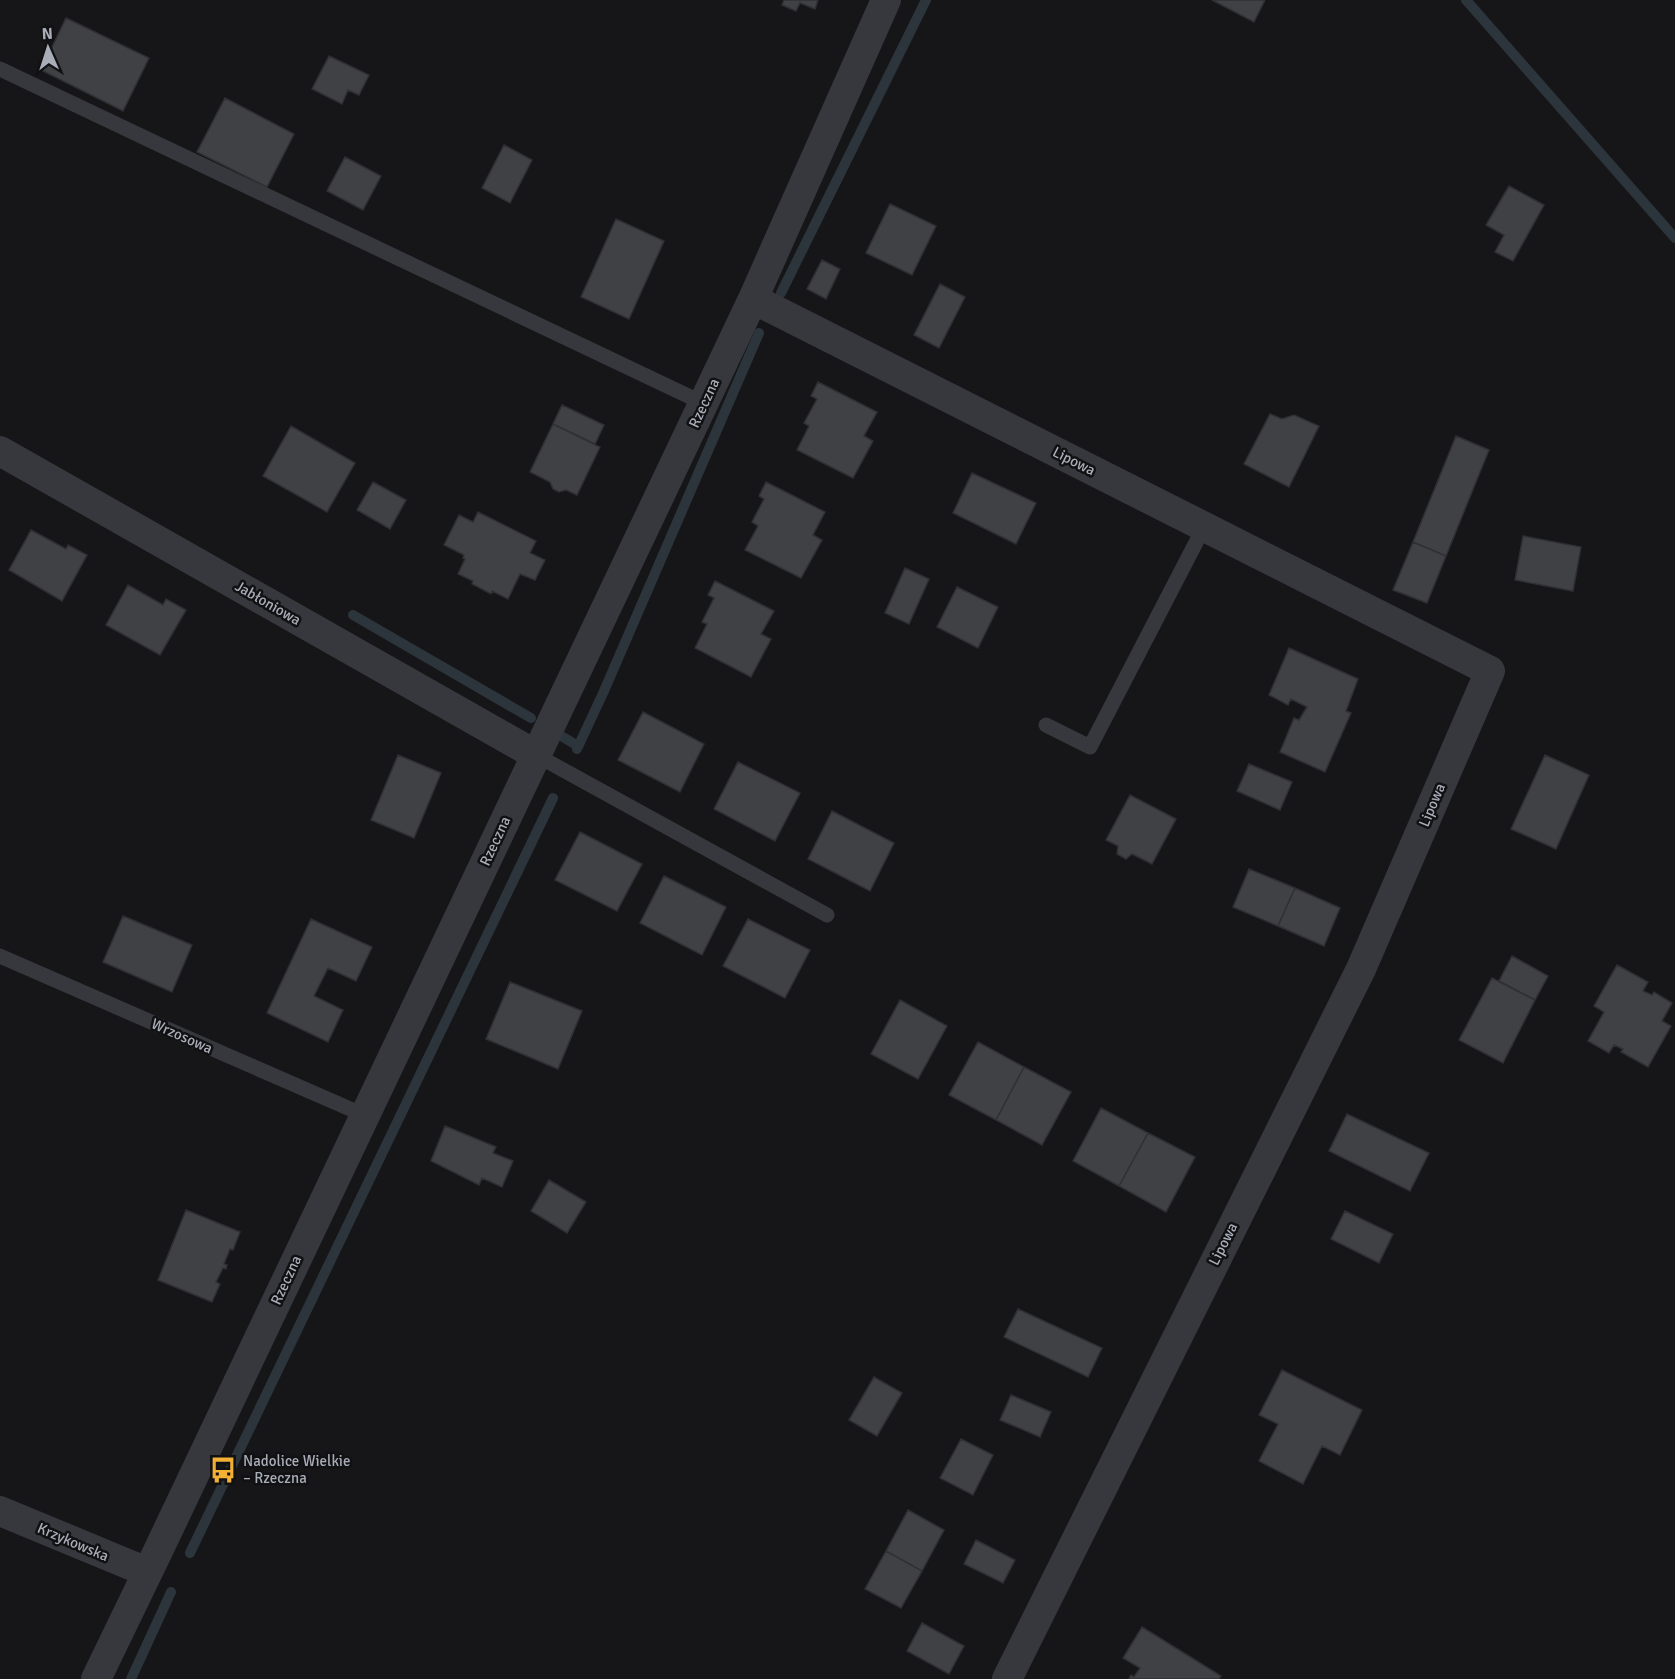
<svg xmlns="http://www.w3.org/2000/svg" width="1675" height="1679" viewBox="0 0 1675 1679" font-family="Signika,sans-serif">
<rect width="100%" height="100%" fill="#161618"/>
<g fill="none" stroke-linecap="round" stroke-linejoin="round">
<path stroke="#2c353c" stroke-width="10" d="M1466,0L1675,238
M781,293L926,0
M353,615L531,718
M563,737L578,746
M577,749L604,691L759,333
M190,1553L553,798
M131,1679L171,1592"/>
</g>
<path fill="#404145" stroke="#303034" stroke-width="1.5" d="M784,0H818L815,9L800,3L796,11L782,5Z
M1212,0H1265L1254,22Z
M66,18L149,58L123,111L41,70Z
M329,56L369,75L359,95L348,90L342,104L312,89Z
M225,98L294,134L267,187L197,152Z
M504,145L532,160L510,203L482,188Z
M345,157L381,176L363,210L327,191Z
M1509,186L1544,205L1513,261L1495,252L1504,235L1486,225Z
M890,204L936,226L912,275L866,253Z
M616,219L664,241L629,319L581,297Z
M822,260L840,269L826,299L807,289Z
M940,284L965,297L939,348L914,335Z
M818,382L877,412L864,436L873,441L853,478L797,450L809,426L804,423L817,399L811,396Z
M562,405L604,425L595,444L553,424Z
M1270,414L1282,419L1294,415L1319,426L1289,487L1244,464Z
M553,424L600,447L577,495L566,490L559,492L553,489L550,482L530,472Z
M291,426L355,463L327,512L263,476Z
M1456,436L1489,450L1446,556L1413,542Z
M972,473L1036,503L1016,544L953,513Z
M373,482L406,500L390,529L357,510Z
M766,482L825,512L813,535L822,540L801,578L745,550L758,526L752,522L764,499L759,496Z
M478,512L536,541L530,553L545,560L535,580L520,574L508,599L492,591L491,594L472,584L473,581L458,574L465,559L463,558L464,555L444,545L459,515L473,522Z
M31,530L66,549L68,545L87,555L62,601L9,570Z
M1523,536L1581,547L1573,591L1515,580Z
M1413,542L1446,556L1427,603L1393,590Z
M905,568L929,579L909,624L885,613Z
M715,581L774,611L761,634L771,639L751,677L695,648L707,624L702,622L714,598L708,595Z
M128,585L163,605L166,599L186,610L160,655L106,625Z
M957,587L998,607L978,648L937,627Z
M1289,648L1358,679L1346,711L1351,713L1325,772L1280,752L1294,718L1299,720L1307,707L1291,699L1288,705L1269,695Z
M643,712L704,744L680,792L618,760Z
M398,755L441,773L414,838L371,820Z
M1545,755L1589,775L1556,849L1511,829Z
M738,762L800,793L775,841L714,809Z
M1249,764L1292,782L1280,810L1237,791Z
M1130,795L1176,819L1152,864L1132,854L1126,859L1117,854L1118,846L1106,840Z
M832,811L894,843L870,891L808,859Z
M580,832L642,864L617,911L555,880Z
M1249,869L1295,888L1278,926L1233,907Z
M664,876L726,907L702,955L640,923Z
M1295,888L1340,908L1324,946L1278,926Z
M123,916L192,945L172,992L103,962Z
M311,919L372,947L356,981L328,968L314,996L343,1010L328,1042L267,1013Z
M748,919L810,950L785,998L723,966Z
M1512,956L1548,976L1535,1000L1499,981Z
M1617,965L1648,982L1643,991L1652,995L1654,992L1672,1003L1662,1021L1671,1026L1648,1067L1621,1052L1623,1049L1614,1045L1609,1053L1588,1041L1604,1012L1594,1006Z
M1492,978L1535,1000L1503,1063L1459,1040Z
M510,982L582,1011L558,1069L486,1039Z
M900,1000L947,1026L918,1079L871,1054Z
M978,1042L1024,1067L996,1120L949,1095Z
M1024,1067L1071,1092L1042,1145L996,1120Z
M1101,1108L1148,1133L1119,1186L1073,1161Z
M1347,1114L1429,1153L1410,1191L1329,1151Z
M445,1126L496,1147L493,1153L513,1161L502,1187L482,1178L479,1185L431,1161Z
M1148,1133L1195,1157L1166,1212L1119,1186Z
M549,1180L586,1202L567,1233L531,1211Z
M186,1210L240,1232L233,1250L230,1249L224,1264L227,1265L226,1269L223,1268L216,1282L220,1284L212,1302L158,1280Z
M1345,1211L1393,1234L1379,1263L1331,1239Z
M1018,1309L1102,1348L1088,1377L1004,1337Z
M1282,1370L1362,1410L1340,1455L1322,1446L1303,1484L1259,1461L1278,1424L1259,1415Z
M874,1377L902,1393L877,1436L849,1420Z
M1011,1395L1051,1412L1040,1437L1000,1420Z
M961,1439L993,1455L973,1495L940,1478Z
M908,1510L944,1530L922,1571L886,1551Z
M976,1540L1015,1560L1003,1583L964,1564Z
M886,1551L922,1571L901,1608L865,1589Z
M922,1623L964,1646L949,1674L907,1651Z
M1142,1627L1221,1676L1219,1679H1129L1131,1675L1134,1677L1140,1668L1123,1658Z"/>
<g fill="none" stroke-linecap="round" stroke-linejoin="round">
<path stroke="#37383d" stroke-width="15" d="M0,69L703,403
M1046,725L1090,747L1204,527
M536,755L827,915
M0,956L364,1115"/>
<path stroke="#37383d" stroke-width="30" d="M753,299L1490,671L1361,969L1007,1679
M0,451L536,755
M0,1511L147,1572
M96,1679L157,1553L753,299L886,0"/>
</g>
<defs>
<g id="bus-bare" transform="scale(2.07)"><path d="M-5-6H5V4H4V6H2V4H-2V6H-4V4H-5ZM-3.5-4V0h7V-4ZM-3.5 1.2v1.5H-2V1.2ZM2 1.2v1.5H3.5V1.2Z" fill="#f2b134" stroke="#111113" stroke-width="2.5" paint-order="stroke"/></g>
</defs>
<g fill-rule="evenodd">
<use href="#bus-bare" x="223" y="1470"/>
</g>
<g text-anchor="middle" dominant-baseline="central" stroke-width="5" stroke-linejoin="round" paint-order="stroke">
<g font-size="15" fill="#a8adb8" stroke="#111113">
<text transform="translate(704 403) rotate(-65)">Rzeczna</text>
<text transform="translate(1074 461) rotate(27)">Lipowa</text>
<text transform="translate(268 603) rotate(30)">Jabłoniowa</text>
<text transform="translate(1432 805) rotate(-67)">Lipowa</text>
<text transform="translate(495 841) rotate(-65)">Rzeczna</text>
<text transform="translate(182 1036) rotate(24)">Wrzosowa</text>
<text transform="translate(1223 1244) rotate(-63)">Lipowa</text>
<text transform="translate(286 1280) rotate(-65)">Rzeczna</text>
<text transform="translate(73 1542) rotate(23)">Krzykowska</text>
</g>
<g font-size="15" fill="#a8adb8" stroke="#111113" text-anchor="start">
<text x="243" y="1461">Nadolice Wielkie<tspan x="243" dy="17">– Rzeczna</tspan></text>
</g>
</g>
<g transform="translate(48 48) rotate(357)" stroke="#111113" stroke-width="4.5" paint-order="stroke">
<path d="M0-4.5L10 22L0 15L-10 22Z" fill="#a8adb8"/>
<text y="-9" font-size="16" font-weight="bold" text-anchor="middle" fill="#a8adb8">N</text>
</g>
</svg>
